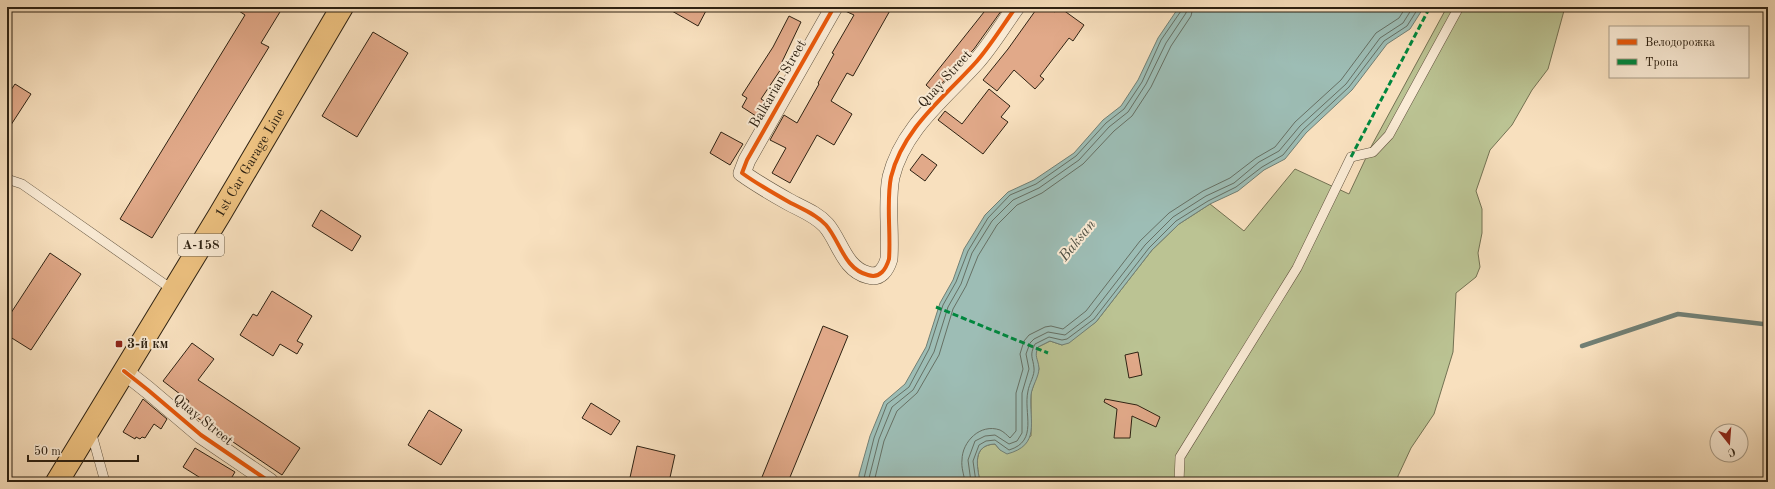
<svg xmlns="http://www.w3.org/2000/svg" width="1775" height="489" viewBox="0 0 1775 489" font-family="'Old Standard TT',serif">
<rect width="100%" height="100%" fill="#f8e0be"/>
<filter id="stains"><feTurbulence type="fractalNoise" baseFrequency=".005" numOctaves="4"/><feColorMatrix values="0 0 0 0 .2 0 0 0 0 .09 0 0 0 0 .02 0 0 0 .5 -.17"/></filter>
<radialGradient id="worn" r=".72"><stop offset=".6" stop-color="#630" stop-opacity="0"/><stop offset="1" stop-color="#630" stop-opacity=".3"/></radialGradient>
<path fill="#bbc393" stroke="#747253" d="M1447,7H1565L1548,69L1532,90L1512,125L1490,150L1476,191L1482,209V233L1478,253L1480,267L1476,277L1456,293L1453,352L1434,414L1411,448L1398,476L1397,482H980C977,466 972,445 995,444L1000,450L1031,436V393L1039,369L1035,355L1038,347L1050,341L1062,345L1096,322L1152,250L1179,224L1210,204L1244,231L1295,169L1349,194L1372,145Z"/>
<path fill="#9dbdb5" stroke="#717f74" d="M1179,7H1424L1410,29L1387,44L1352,90L1306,133L1285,159L1264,170L1238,191L1210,204L1179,224L1152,250L1096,322L1069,343L1062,345L1050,341L1038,347C1034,357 1038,358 1039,368C1039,377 1032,386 1031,395C1029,422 1041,445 1007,454L1000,450L995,444C972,445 977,466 980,482H859V475L870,436L884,402L905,384L926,347L940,303L953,280L964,249L985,215L1008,192L1034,180L1074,153L1103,120L1121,106L1138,80L1158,38Z"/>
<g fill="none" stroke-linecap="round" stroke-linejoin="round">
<path stroke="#667064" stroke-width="1" d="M863,482L874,438L887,404L909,387L929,349L943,305L956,282L968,251L988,218L1010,195L1036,184L1076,156L1106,123L1124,109L1142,82L1161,40L1181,11L1182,7
M868,482L879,439L892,407L913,390L934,352L948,307L961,284L972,253L992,221L1013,200L1039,188L1079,160L1109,127L1128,112L1146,84L1166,43L1186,13L1187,7
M874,482L884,441L897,411L917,393L939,355L953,309L966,286L978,256L997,225L1017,205L1042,193L1083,164L1114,131L1132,116L1151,87L1171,46L1191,16L1193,7
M965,482C964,475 961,467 962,460C962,442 980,423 1000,430C1004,432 1007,435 1010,438L1016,431V393L1023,369L1020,354L1024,341L1029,335L1045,327L1051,326L1063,329L1086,311L1140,241L1169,213L1203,191L1230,178L1256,158L1275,147L1295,122L1341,80L1376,33L1399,18L1406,7
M971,482L968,460L975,441L985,436L995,435L1009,444L1017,441L1022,433V393L1029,369L1026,354L1030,343L1034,339L1048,332L1065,335L1090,316L1145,245L1173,217L1206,196L1234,183L1259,162L1279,151L1300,126L1346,84L1380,38L1403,23L1413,7
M976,482L973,461L979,445L986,441L995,440L1009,450C1039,441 1023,413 1028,391C1029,384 1035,375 1034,368C1033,357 1029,356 1035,344L1049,337L1062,340L1067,339L1094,319L1149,248L1176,221L1208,201L1236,187L1262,167L1283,155L1303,130L1349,87L1384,41L1407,26L1419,7"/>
<path stroke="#717f74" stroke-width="4.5" d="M1582,346L1678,314L1763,324L1768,323"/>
</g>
<path fill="#e1a989" stroke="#2e2213" d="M233,7H283L261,43L269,47L152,238L120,219L245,15Z
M665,7H708L698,26Z
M844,7H892L853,76L847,73L831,101L852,114L834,145L817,135L790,183L772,173L786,148L770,140L784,115L797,123L819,84L818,83L834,54L832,53L854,15L843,10Z
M988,7H1004L974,49L934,92L926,85Z
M1038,7H1048L1055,12L1059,7L1084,25L1073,41L1069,38L1040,76L1044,79L1035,89L1014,70L997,91L983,80L1008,49Z
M789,16L801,22L781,64L783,66L761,99L768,103L759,118L742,107L747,98L742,95L773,47Z
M373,32L408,53L357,137L322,116Z
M15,84L31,94L7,131V96Z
M989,89L1010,106L1001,117L1008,122L983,154L938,120L945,111L962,124Z
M721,132L743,144L730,165L710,153Z
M922,154L937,165L925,181L910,170Z
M321,210L361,236L352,251L312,226Z
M50,253L81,274L31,350L7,335V319Z
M272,291L312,316L297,341L303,344L297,354L280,344L273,356L240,335L253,314L257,316Z
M823,326L848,336L788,482H760Z
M192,343L214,359L198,380L300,448L282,475L196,417L185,408L189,401L163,381Z
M1138,352L1142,375L1129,378L1125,355Z
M143,399L167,419L161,429L154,424L145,438L142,437L140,439L136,437L135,439L123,432Z
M1105,399L1137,405L1160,417L1156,427L1132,416L1130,438H1114L1117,409L1104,402Z
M591,403L620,421L611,435L582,418Z
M429,410L462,430L441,465L408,445Z
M637,446L675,455L669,482H629Z
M195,448L235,472L229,482H207L183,467Z"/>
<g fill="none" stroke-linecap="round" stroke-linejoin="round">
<g stroke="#60523e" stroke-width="10">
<path id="service" d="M7,179L22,184L173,290
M91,431L105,482
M1179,482L1180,457L1297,268L1351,157L1373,152L1389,135L1459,7"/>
</g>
<g stroke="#60523e" stroke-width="18">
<path id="minor" d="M834,7L747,160L742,173C757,184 773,193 789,202C802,209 816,214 826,225C840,241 844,269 868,275C880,279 886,269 889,259C891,233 886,201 891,177C903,128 945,97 977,61C991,45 1003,25 1016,7
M124,371L148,390L201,435L270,482"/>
</g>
<g stroke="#2e2213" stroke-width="24">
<g id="primary">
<path id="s1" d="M57,482L220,214L342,7"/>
</g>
</g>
<use href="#service" stroke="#faebd5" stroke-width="9"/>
<use href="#minor" stroke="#faebd5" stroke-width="17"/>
<use href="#primary" stroke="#ecc07f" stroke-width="22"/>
<path stroke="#00873e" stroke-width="3" stroke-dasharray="6 3" stroke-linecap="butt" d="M1351,157L1430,7
M936,307L1048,353"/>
<g stroke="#faebd5" stroke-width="6">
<path id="cycleway" d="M834,7L747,160L742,173C757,184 773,193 789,202C802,209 816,214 826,225C840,241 844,269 868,275C880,279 886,269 889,259C891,233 886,201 891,177C903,128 945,97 977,61C991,45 1003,25 1016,7
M124,371L148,390L201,435L270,482"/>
</g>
<use href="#cycleway" stroke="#e8590c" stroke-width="4"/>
</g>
<rect fill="#8f2418" stroke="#faebd5" stroke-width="1.5" x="115" y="340" width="8" height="8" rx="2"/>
<g text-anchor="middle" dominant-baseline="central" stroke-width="4" stroke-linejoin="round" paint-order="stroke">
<rect fill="#faebd5" stroke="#6b5e4d" stroke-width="1" x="178" y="234" width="46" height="22" rx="3"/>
<g font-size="13" font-weight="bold" fill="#2e2213">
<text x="201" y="245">А-158</text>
</g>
<g font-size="14" fill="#2e2213" stroke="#faebd5">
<text transform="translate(945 79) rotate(-48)">Quay Street</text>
<text transform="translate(778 84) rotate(-60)">Balkarian Street</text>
<text stroke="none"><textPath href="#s1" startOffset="373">1st Car Garage Line</textPath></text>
<text transform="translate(203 420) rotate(39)">Quay Street</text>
</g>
<g font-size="14" font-weight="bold" fill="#2e2213" stroke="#faebd5" text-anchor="start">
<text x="127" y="344">3-й км</text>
</g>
<g font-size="15" font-style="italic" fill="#4f5044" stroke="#faebd5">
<text transform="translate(1078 241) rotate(-51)">Baksan</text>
</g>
</g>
<rect width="1775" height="489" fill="none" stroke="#f8e0be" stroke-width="24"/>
<rect x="8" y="8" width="1759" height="473" fill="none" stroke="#2e2213" stroke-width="2"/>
<rect x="12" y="12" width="1751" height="465" fill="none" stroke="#2e2213"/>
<rect x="1609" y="26" width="140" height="52" fill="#faebd5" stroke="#a89b87"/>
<rect x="1617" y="39" width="20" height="6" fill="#e8590c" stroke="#a89b87"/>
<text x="1645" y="46" font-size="12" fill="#2e2213">Велодорожка</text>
<rect x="1617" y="59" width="20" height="6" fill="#00873e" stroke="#a89b87"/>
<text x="1645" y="66" font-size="12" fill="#2e2213">Тропа</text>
<g transform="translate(1729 443) rotate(163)"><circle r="19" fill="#faebd5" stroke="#a89b87"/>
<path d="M0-3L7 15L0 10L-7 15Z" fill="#8f2418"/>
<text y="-6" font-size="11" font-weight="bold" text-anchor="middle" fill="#2e2213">С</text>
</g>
<path d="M28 455v6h110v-6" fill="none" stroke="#2e2213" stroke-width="2"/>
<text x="34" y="455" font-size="12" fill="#2e2213" stroke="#faebd5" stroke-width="3" paint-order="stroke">50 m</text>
<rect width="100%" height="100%" filter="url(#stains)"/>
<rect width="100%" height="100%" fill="url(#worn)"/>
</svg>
